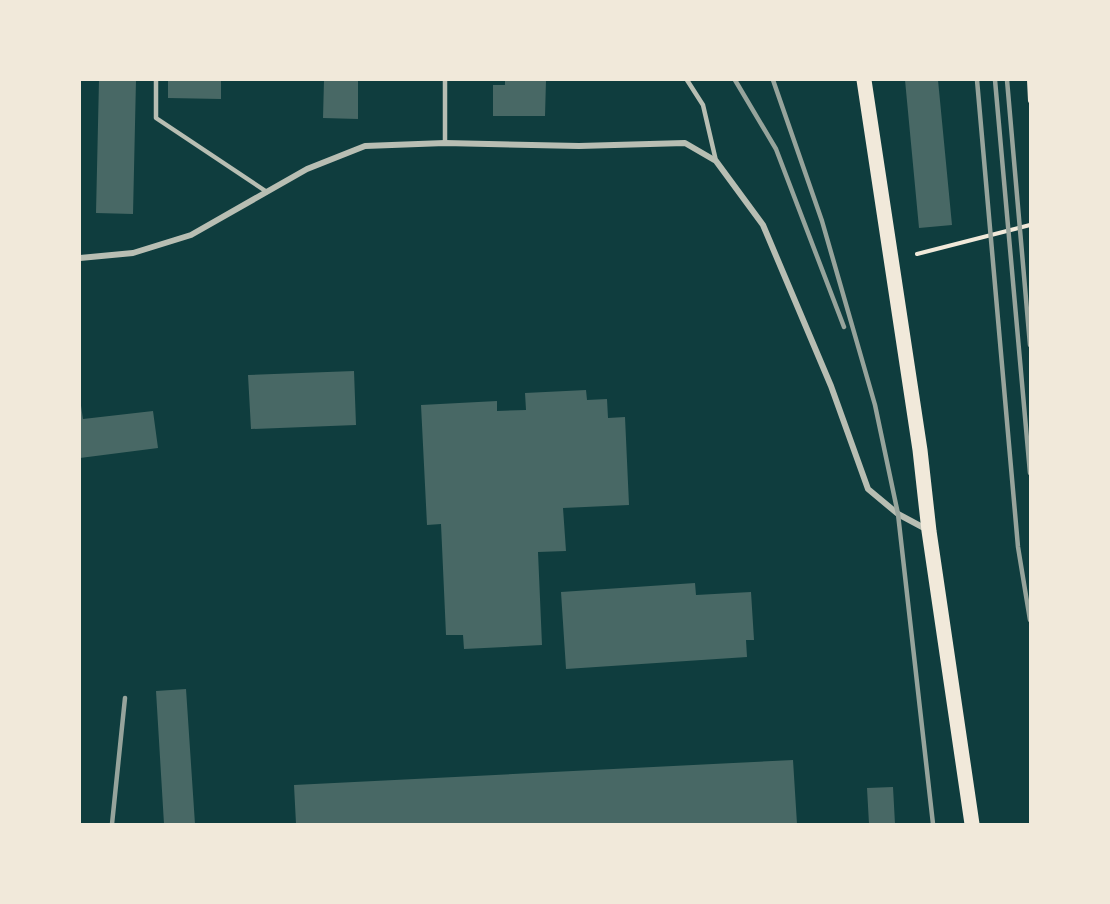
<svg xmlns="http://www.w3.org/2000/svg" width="1110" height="904" viewBox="0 0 1110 904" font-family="'Fira Sans',sans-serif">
<rect width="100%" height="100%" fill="#0f3d3e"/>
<path fill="#486865" d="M99,80H136L133,214L96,213Z
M168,80H221V99L168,98Z
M324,80H358V119L323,118Z
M505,80H546L545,116H493V85H505Z
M905,80H938L952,225L919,228Z
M354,371L356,425L251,429L248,375Z
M586,390L587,400L607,399L608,418L625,417L629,505L563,508L566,551L538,552L542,645L464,649L463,635H446L441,524L427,525L421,405L497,401V411L526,410L525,393Z
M80,399L83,419L153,411L158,448L80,458Z
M695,583L696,595L751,592L754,640H746L747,657L566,669L561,592Z
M186,689L195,824H164L156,691Z
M793,760L797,824H296L294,785Z
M893,787L895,824H869L867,788Z"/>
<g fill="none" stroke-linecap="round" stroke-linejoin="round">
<path stroke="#f1e9da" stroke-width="4" d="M1029,80L1030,101
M917,254L1030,225"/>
<path stroke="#b8beb3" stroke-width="4.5" d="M156,80V118L267,192
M445,80V143
M687,80L703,105L716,161"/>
<path stroke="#b8beb3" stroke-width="6" d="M80,258L133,253L191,235L307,169L365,146L445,143L579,146L685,143L716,161L763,225L831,386L868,489L898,514L926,529"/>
<path stroke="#f1e9da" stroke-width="15" d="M864,80L920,450L929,531L972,824"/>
<path stroke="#97a49c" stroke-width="4.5" d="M735,80L776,149L844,327
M773,80L822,221L875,405L898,514L933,824
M977,80L1018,547L1030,620
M995,80L1030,473
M1007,80L1030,345
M112,824L125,698"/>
</g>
<rect width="1110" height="904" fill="none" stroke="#f1e9da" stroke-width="162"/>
</svg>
